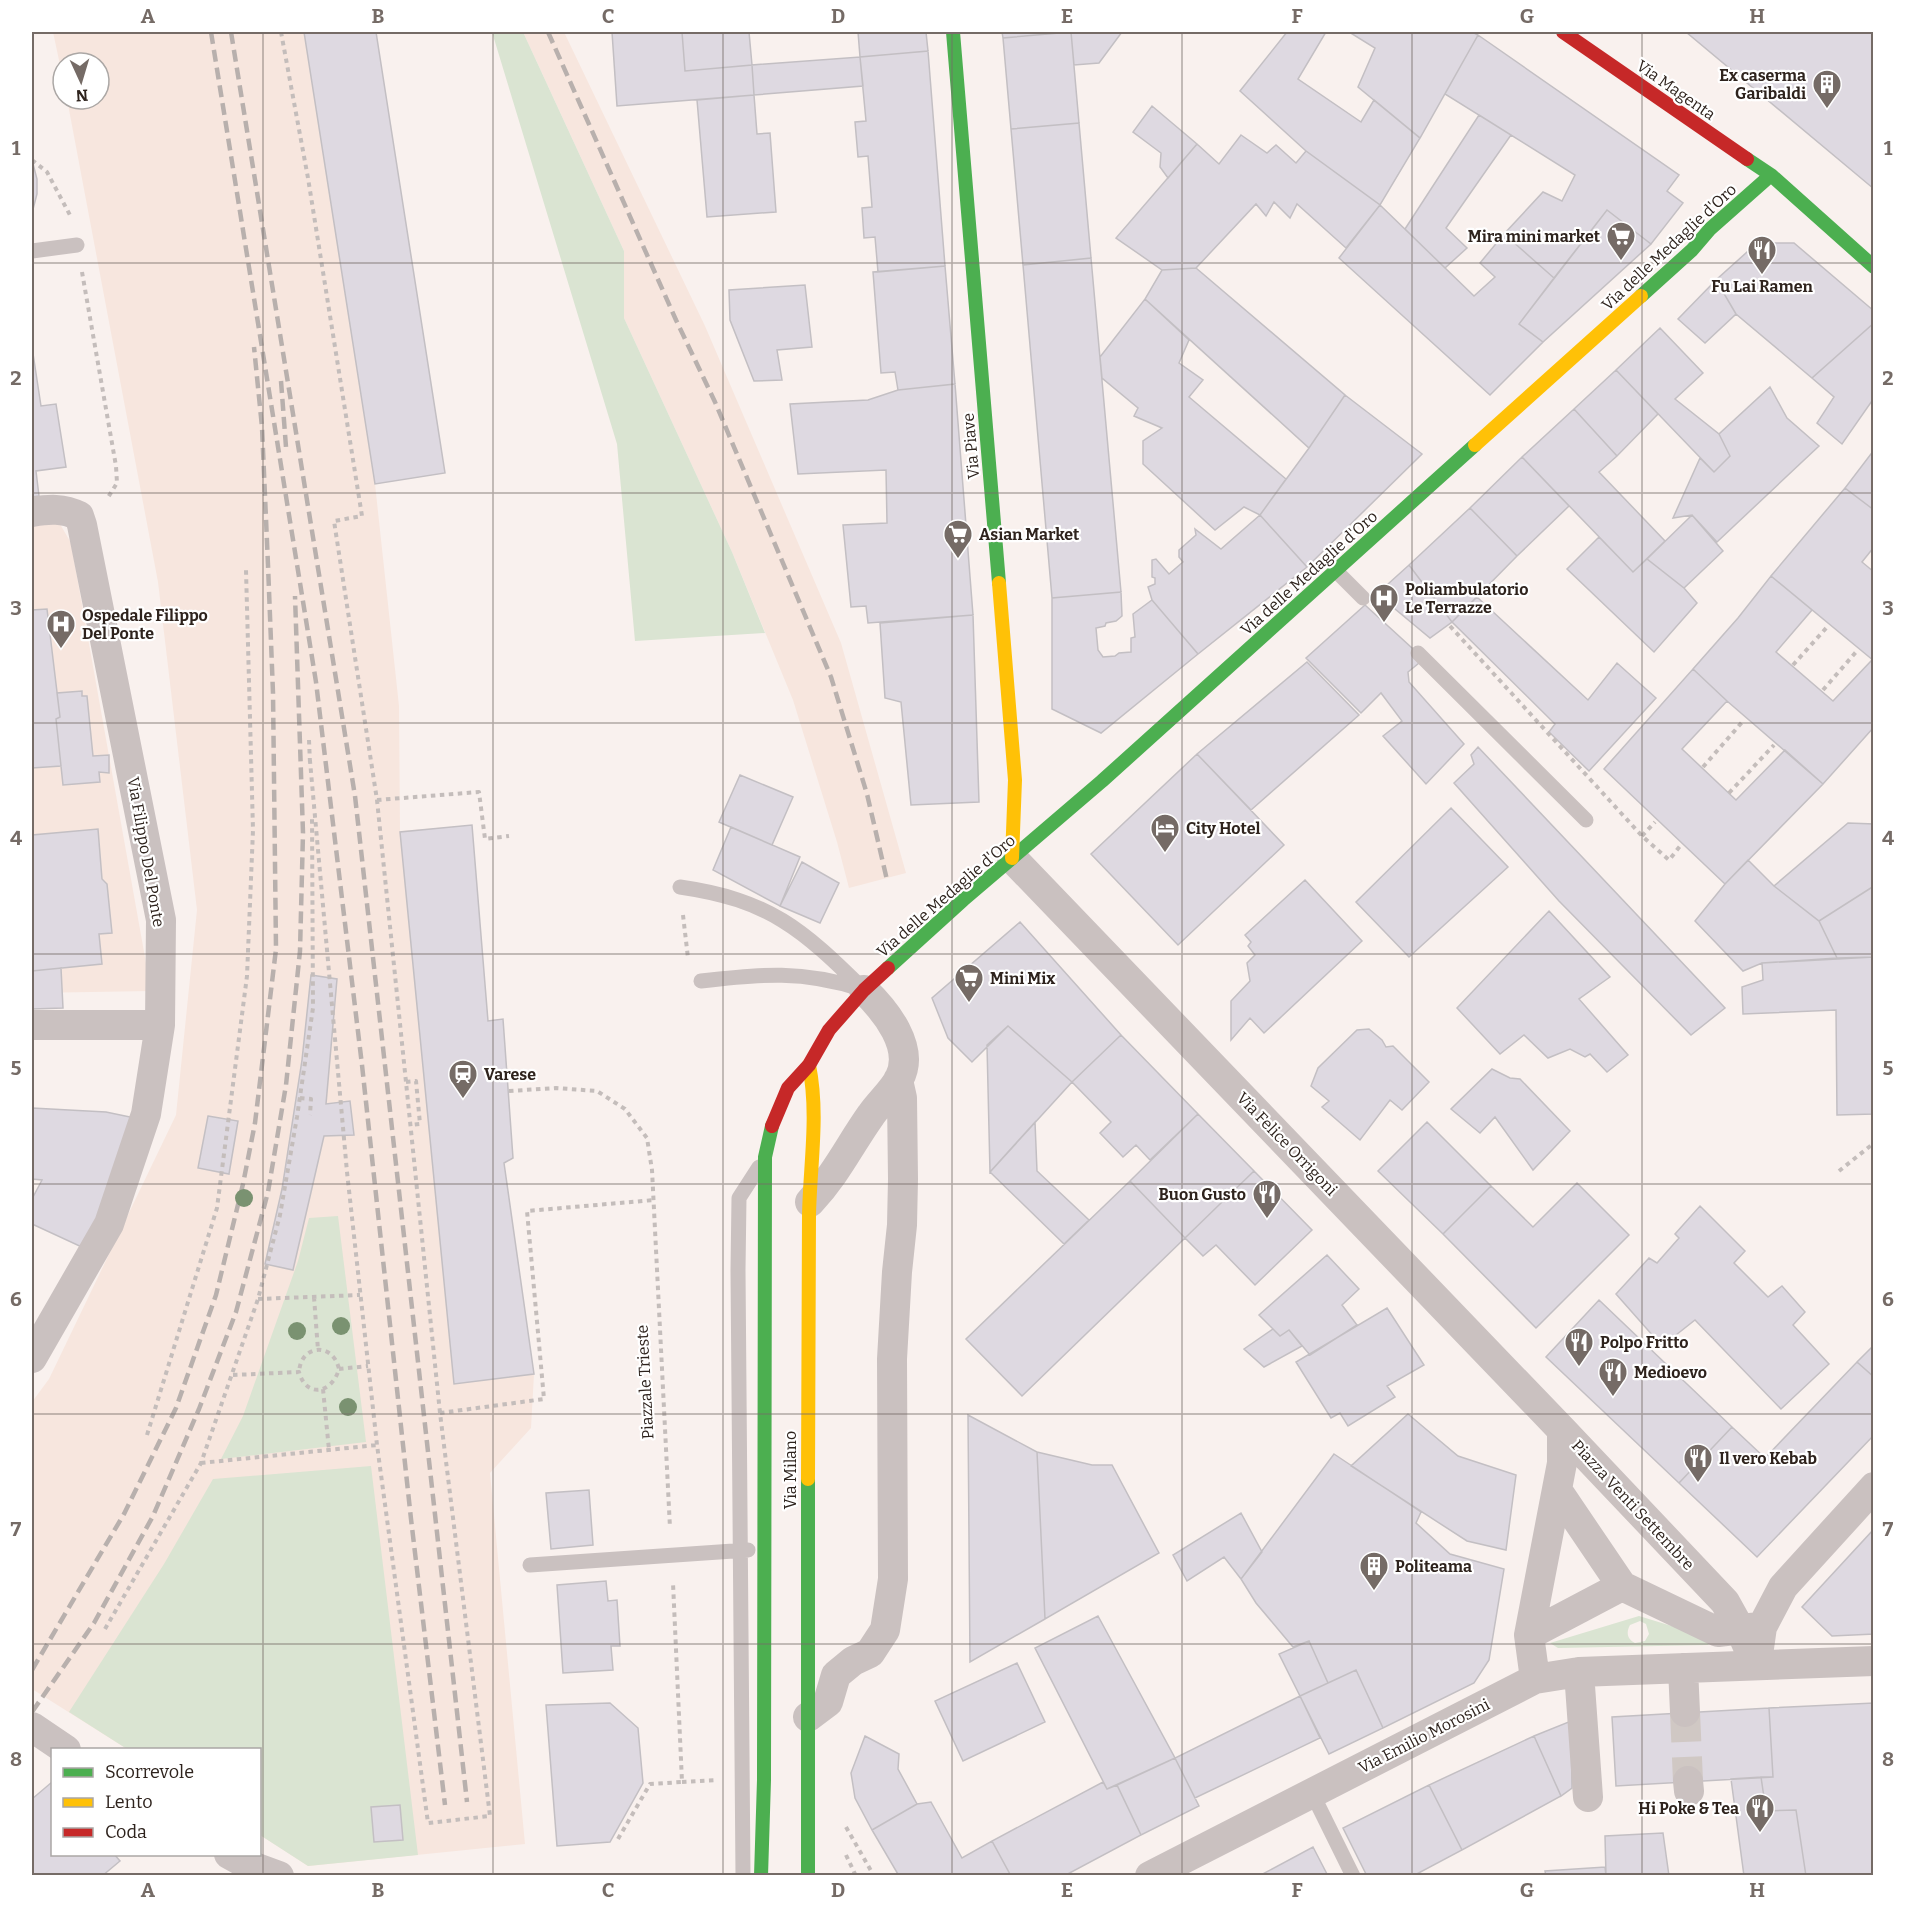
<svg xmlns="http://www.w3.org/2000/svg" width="1905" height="1907" viewBox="0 0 1905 1907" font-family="Bitter,serif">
<rect width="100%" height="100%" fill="#f9f1ee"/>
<path fill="#f7e6de" d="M53,32H376L445,473L375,484L399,706L400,831L472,825L488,1021L503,1019L513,1158L504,1163L534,1374L531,1428L490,1473L525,1844L308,1866L260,1835V1750L127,1749L32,1689V1402L49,1379L176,1115L197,910L158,582L67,99H99V63H63V79Z
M523,32H564L705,326L841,643L906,873L849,888L837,842L793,700L732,552L624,318V251Z
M32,516L60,524L71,543L151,991L32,993Z"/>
<path fill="#dae4d2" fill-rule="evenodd" d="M492,32H523L624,251V318L732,552L765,633L635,641L617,444Z
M338,1216L366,1442L221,1459L243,1416L298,1261L309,1218Z
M371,1466L418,1855L308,1866L260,1835V1750L127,1749L69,1712L164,1564L213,1479Z
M1639,1616L1714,1639L1708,1645L1558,1648L1550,1643ZM1640,1621L1646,1624L1649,1634L1645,1641L1635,1643C1627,1639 1626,1632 1630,1625Z"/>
<path fill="#ded9e1" stroke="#c3bfc3" stroke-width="1.5" d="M304,32H376L445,473L375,484Z
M612,32H682L685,71L752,65L754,95L617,106Z
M682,32H749L752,65L685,71Z
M858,32H926L928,51L860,57Z
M1002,32H1071L1003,38Z
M1071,32L1079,123L1011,129L1003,38Z
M1071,32H1122L1099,63L1074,65Z
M1287,32H1326L1298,79L1361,122L1374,100L1420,138L1380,205L1306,151L1240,91Z
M1349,32H1472L1478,35L1420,138L1358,87L1375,48Z
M1686,32H1874V189Z
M1478,35L1679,175L1667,191L1683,203L1651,244L1607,210L1554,278L1504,234L1543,192L1562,201L1575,175L1445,94Z
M928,51L945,266L878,272L875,237L864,238L862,208L872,207L868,156L858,157L855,122L866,121L860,57Z
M860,57L863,86L754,95L752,65Z
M754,95L757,134L770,133L776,212L707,217L697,100Z
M1152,106L1197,144L1168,178L1160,167L1161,153L1133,132Z
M1479,115L1511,135L1446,228L1467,248L1445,268L1405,229Z
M1079,123L1091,258L1023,265L1011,129Z
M1241,135L1267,153L1276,145L1296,163L1306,151L1380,205L1346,248L1297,204L1290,218L1274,202L1266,216L1256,204L1196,268L1162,270L1116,238L1197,144L1219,164Z
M32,160L37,179V194L32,213Z
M1380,205L1474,296L1495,277L1480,263L1504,234L1554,278L1519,324L1543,342L1490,395L1339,258Z
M1607,210L1651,244L1543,342L1519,324Z
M1757,243H1794L1874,311V323L1812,378L1736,314L1716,280Z
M1091,258L1121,592L1052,598L1023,265Z
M945,266L955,384L898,390L895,372L881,373L873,272Z
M1196,268L1345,395L1309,448L1145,299L1162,270Z
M1716,280L1736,314L1705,343L1678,319Z
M805,285L812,347L777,350L782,380L754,381L730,320L729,290Z
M1145,299L1189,340L1179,363L1203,380L1189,397L1286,479L1260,515L1244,507L1215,530L1143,464V441L1162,428L1134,416L1138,408L1102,378L1100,357Z
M1874,323V398L1842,444L1817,423L1834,397L1812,378Z
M1660,328L1703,373L1675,399L1719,434L1730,456L1714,472L1616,370Z
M32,347L41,406L56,404L66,467L36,471L39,496L32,497Z
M1616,370L1658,414L1617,456L1574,409Z
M955,384L973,615L868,623L866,606L851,607L843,525L887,523L886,470L798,474L790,404L868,400L898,390Z
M1770,387L1787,418L1819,446L1717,542L1692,515L1673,518L1700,458L1714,472L1730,456L1719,434Z
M1345,395L1422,454L1307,567L1260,515L1309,448Z
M1574,409L1617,456L1599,472L1665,541L1633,572L1522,457Z
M1874,450V510L1845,488Z
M1522,457L1569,506L1517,556L1470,508Z
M1845,488L1874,510V547L1862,562L1874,572V661L1771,576Z
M1470,508L1517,556L1452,622L1409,565Z
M1260,515L1307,567L1198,654L1152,600L1148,587L1155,584V578L1152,577V560L1156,559L1169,574L1183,562L1179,557V550L1196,535L1195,529L1221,549Z
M1692,515L1723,551L1684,588L1647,559Z
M1599,537L1633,572L1647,559L1684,588L1697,603L1654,652L1567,569Z
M1409,565L1452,622L1430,638L1377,594Z
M1771,576L1812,610L1776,652L1833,701L1872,660L1874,661V727L1823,784L1727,701L1693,669L1738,618Z
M1121,592L1122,616L1116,621L1106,623L1105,626L1096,628L1098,650L1103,657L1115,656L1119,653L1131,652V638L1135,637L1133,614L1152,600L1198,654L1101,733L1052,709V598Z
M1477,597L1588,700L1617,663L1656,698L1589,771L1549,732L1555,724L1452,622Z
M1365,605L1424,659L1408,672L1409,682L1464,744L1426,784L1383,736L1402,721L1381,693L1361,713L1306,658Z
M47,609L60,717L56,719L61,766L32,768V610Z
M973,615L979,802L911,805L901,702L885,698L880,623Z
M1307,662L1359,715L1251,810L1197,754Z
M1693,669L1727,701L1682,749L1736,800L1785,750L1823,784L1725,884L1604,769Z
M82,691V696H87L93,756L109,755V773L99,772L100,782L63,785L56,719L60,717L57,693Z
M1478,747L1602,878L1725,1008L1691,1035L1559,901L1454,783L1474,764L1471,755Z
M1197,754L1284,845L1178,945L1091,854Z
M740,775L793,797L772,845L719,822Z
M1451,808L1508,867L1409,957L1356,902Z
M1848,823L1874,824V886L1819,921L1774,886Z
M472,825L488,1021L503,1019L513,1158L504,1163L534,1374L454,1384L400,832Z
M731,827L800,857L780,906L713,870Z
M98,829L102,879L107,884L112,933L99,934L102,964L32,971V835Z
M1748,860L1774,886L1819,921L1837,958L1762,963L1743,971L1695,921L1725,884Z
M802,862L839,883L820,923L780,906Z
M1305,880L1362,941L1264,1033L1250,1018L1231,1040V1001L1250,981L1247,963L1255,955L1248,946L1251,942L1245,935Z
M1874,886V957L1837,958L1819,921Z
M1549,911L1610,977L1579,999L1628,1055L1607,1072L1590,1054L1585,1057L1570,1049L1548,1058L1524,1035L1500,1054L1457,1008Z
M1020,922L1121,1035L1072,1082L1008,1026L972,1062L948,1038L932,998Z
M1874,957V1114L1837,1115L1836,1010L1743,1014L1742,987L1763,980L1762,963Z
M61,968L63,1008L32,1009V971Z
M311,975L337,979L326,1104L350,1101L354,1135L324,1136L293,1270L265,1264L282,1189L302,1060Z
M1008,1026L1072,1082L990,1172L987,1045Z
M1369,1029L1382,1040L1386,1047L1393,1046L1429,1082L1402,1110L1390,1100L1360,1140L1322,1107L1329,1101L1311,1086L1318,1068L1357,1030Z
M1121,1035L1198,1114L1150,1160L1136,1145L1123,1157L1100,1133L1111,1122L1072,1082Z
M1492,1069L1510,1078L1520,1079L1570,1131L1533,1170L1495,1117L1480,1133L1451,1109Z
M32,1108L106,1112L135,1118L86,1249L32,1224V1199L42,1180L32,1179Z
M1198,1114L1254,1171L1185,1238L1130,1181Z
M208,1116L238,1121L229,1174L198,1168Z
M1035,1122L1037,1171L1089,1220L1064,1244L990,1172Z
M1427,1122L1491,1186L1443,1234L1378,1171Z
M1254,1171L1312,1230L1255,1285L1216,1245L1203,1256L1185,1238Z
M1130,1181L1185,1238L1022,1396L966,1339Z
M1577,1183L1629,1235L1536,1328L1443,1234L1491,1186L1533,1227Z
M1700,1206L1745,1251L1734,1263L1768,1297L1782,1286L1805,1312L1793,1325L1829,1364L1781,1409L1695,1320L1662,1346L1616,1294L1649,1258L1657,1263L1679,1238L1675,1234Z
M1327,1255L1359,1289L1342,1305L1357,1325L1310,1355L1289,1330L1280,1336L1259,1315Z
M1599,1300L1732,1427L1679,1483L1546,1357Z
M1387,1308L1424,1365L1387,1386L1395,1397L1348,1426L1340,1413L1331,1418L1296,1362Z
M1273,1329L1280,1336L1289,1330L1302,1346L1264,1367L1244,1349Z
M1874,1345V1377L1857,1362Z
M1857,1362L1874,1377V1435L1757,1557L1679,1483L1732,1427L1765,1458Z
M1408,1414L1458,1456L1516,1475L1506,1550L1467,1541L1351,1466Z
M968,1415L1037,1452L1045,1619L970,1662Z
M1037,1452L1092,1465H1112L1159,1553L1045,1619Z
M1334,1454L1421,1512L1416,1523L1450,1554L1504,1569L1489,1660L1474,1683L1383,1728L1356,1670L1328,1683L1309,1641L1293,1647L1256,1603L1241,1579Z
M589,1490L593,1545L551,1549L546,1493Z
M1241,1513L1262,1552L1241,1579L1224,1557L1187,1581L1173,1555Z
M1874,1529V1634L1832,1636L1802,1607Z
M606,1581L608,1601L617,1600L620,1646H611L613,1670L563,1673L557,1585Z
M1098,1616L1175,1758L1107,1789L1035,1648Z
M1309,1641L1328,1683L1300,1696L1279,1654Z
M1017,1663L1045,1722L963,1761L935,1701Z
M1356,1670L1383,1728L1329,1754L1300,1696Z
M1300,1696L1320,1738L1195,1798L1175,1758Z
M610,1703L638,1728L643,1783L610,1842L557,1846L546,1705Z
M1874,1703V1876H1806L1796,1810L1766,1811L1761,1777H1773L1769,1708Z
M1769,1708L1773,1777L1616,1786L1612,1717Z
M1571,1721L1572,1788L1561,1796L1534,1736Z
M865,1736L899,1754L898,1769L917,1804L872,1830L855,1798L851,1773Z
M1534,1736L1561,1796L1462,1850L1429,1785Z
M1175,1758L1199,1806L1141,1835L1117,1785Z
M1761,1777L1766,1811L1796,1810L1806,1876H1744L1731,1779Z
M52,1782V1854H114L120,1861L102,1876H32V1799Z
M1103,1782L1107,1789L1117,1785L1141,1835L1064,1876H1011L992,1841Z
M1429,1785L1462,1850L1413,1876H1367L1343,1828Z
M931,1802L962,1858L992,1841L1011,1876H899L872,1830L917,1804Z
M400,1805L403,1840L374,1842L371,1807Z
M1663,1833L1669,1876H1606L1605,1836Z
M1313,1847L1328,1876H1259Z
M1605,1867L1606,1876H1546L1545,1871Z"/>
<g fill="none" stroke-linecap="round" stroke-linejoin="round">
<path stroke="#d0c8c4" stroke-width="30" stroke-dasharray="30 15" stroke-linecap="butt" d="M1685,1712L1688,1781"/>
<path stroke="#c4bdbb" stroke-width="4" stroke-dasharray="4.5 4.5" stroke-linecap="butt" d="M281,32L308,178L362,516L334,521L377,800L440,1413L490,1816L428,1823L377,1445L347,1172L310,761
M32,160L47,172L71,217
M82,272L116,466L117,483L107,499
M1450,626L1642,836L1669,860L1681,845
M1793,665L1828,626
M1823,690L1856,652
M309,740L310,763
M1703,767L1744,720
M1729,793L1774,745
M377,800L479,792L485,839L509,836
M1642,836L1655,822
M683,915L688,958
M406,1082L416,1081L420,1124L411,1125
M509,1091L556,1088L597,1091L625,1109L647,1138L652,1170L670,1528
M300,1098L311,1099L310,1115
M1839,1171L1874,1143
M314,1297L318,1350
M258,1299L360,1295
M339,1369L368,1366
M233,1375L299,1372C306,1398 332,1394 339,1369C333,1342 301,1344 299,1372
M323,1389L329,1450
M440,1413L544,1399L527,1211L654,1200
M147,1435L217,1208L247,976L253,830L246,570
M201,1463L377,1445
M105,1629L201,1463L258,1299L280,1215L297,1117L313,1008L312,815
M682,1782L717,1780
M846,1827L874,1876
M618,1839L650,1784L682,1782L673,1583
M846,1855L856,1876"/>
<path stroke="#cac1c0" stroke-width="15" d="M32,251L77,245
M1336,571L1363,598
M1418,653L1586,820
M680,887C770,900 802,929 864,990
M701,981C762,974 802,970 861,989
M530,1565L748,1550
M1312,1793L1353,1876
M743,1876L738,1270L739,1198L759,1167"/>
<path stroke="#cac1c0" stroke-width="30" d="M32,512C49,509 63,508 79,516L82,525L161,920L160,1025L146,1114L109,1224L32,1358
M1012,858L1562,1430L1725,1602L1740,1629L1756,1665
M32,1025H160
M810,1202C837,1173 849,1146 871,1115C879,1103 892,1092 899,1079C916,1048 885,1010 864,990
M1557,1490L1622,1586L1718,1632L1759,1627
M1529,1635L1622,1586
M1759,1648L1762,1627L1783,1587L1874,1487
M1683,1668L1685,1712
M1579,1672L1588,1797
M1535,1679L1529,1635L1562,1463V1430
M808,1717L828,1702L836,1675L853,1661L870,1653L885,1630L893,1579L892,1359L897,1272L902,1225L903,1179L902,1098L898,1080
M32,1727L66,1750
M1688,1781L1689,1791
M229,1854L249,1865L279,1876
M1150,1876L1535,1679L1579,1672L1874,1661"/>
<path stroke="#4caf50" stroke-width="14" d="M953,32L999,583
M1747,159L1771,175L1874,267
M1641,296L1692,250L1710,229L1771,175
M888,968L963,900L1102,781L1475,445
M808,1479V1876
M761,1876L764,1780L765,1157L772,1126"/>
<path stroke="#ffc107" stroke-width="14" d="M1475,445L1641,296
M999,583L1015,780L1012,858
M808,1479C808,1391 808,1303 809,1215C810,1164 819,1115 809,1065"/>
<path stroke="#c62828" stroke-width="14" d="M1563,32L1747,159
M772,1126L788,1088L809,1065L829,1030L864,990L888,968"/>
<path stroke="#b8b0ad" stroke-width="4.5" stroke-dasharray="12 6" stroke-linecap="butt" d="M211,32L316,682L362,1065L411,1519L445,1805
M231,32L355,796L467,1802
M548,32L676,320L715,402L831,677L867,794L887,880
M281,381L286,447
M32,1670L124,1514L176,1408L216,1295L243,1184L255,1123L276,949L273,693L268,565L262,427L254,347
M32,1712L94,1623L153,1516L199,1409L236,1312L268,1192L286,1085L300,951L303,833L295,596"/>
</g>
<g fill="#7a9271">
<circle cx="244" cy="1198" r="9"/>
<circle cx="341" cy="1326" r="9"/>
<circle cx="297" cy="1331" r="9"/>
<circle cx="348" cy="1407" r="9"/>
</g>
<path fill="none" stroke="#756b66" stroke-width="1.5" stroke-opacity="0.55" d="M263,32V1876M493,32V1876M723,32V1876M952,32V1876M1182,32V1876M1412,32V1876M1642,32V1876M32,263H1874M32,493H1874M32,723H1874M32,954H1874M32,1184H1874M32,1414H1874M32,1644H1874"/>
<defs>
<g id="building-pin" transform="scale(1.5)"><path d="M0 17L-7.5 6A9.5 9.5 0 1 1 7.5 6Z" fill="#756b66" stroke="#fff"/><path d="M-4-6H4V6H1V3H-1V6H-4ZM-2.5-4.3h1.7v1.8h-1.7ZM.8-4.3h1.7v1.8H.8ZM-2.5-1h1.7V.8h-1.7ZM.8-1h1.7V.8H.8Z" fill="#fff"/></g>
<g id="supermarket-pin" transform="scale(1.5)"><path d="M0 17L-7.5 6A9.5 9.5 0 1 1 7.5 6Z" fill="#756b66" stroke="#fff"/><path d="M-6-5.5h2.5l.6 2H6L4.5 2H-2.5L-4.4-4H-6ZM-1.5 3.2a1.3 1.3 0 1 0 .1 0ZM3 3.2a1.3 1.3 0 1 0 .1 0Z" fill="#fff"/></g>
<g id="restaurant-pin" transform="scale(1.5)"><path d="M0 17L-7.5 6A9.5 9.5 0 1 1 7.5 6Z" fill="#756b66" stroke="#fff"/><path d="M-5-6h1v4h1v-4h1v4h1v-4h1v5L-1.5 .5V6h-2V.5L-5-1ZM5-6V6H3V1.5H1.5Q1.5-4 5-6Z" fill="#fff"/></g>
<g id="hospital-pin" transform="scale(1.5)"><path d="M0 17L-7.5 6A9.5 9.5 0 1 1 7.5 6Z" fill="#756b66" stroke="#fff"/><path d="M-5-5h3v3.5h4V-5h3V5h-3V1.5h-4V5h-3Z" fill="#fff"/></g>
<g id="hotel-pin" transform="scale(1.5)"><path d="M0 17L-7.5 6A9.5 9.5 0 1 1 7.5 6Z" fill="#756b66" stroke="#fff"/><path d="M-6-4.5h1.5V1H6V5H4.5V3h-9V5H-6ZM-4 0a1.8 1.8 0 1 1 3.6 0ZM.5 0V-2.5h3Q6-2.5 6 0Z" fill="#fff"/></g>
<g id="station-pin" transform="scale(1.5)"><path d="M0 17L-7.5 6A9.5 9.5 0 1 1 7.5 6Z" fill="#756b66" stroke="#fff"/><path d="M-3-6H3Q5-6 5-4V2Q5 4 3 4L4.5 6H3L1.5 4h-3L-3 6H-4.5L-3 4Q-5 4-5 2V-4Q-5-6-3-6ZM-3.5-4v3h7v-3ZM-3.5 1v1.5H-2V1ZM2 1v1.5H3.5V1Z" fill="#fff"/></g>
</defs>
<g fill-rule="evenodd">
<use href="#building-pin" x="1827" y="84"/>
<use href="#supermarket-pin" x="1621" y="236"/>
<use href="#restaurant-pin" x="1762" y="250"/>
<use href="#supermarket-pin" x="958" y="534"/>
<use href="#hospital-pin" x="1384" y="598"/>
<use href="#hospital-pin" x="61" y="624"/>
<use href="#hotel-pin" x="1165" y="828"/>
<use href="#supermarket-pin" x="969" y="978"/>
<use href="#station-pin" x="463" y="1074"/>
<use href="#restaurant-pin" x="1267" y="1194"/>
<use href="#restaurant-pin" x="1579" y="1342"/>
<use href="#restaurant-pin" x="1613" y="1372"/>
<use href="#restaurant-pin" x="1698" y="1458"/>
<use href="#building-pin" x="1374" y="1566"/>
<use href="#restaurant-pin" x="1760" y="1808"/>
</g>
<g text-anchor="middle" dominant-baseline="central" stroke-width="4.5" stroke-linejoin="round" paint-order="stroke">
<g font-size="16" font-weight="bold" fill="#2e231d" stroke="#fff" text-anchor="start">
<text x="1806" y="75" text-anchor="end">Ex caserma<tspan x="1806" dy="18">Garibaldi</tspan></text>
<text x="1600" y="236" text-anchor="end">Mira mini market</text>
<text x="1762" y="286" text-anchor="middle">Fu Lai Ramen</text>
<text x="979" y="534">Asian Market</text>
<text x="1405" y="589">Poliambulatorio<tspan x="1405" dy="18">Le Terrazze</tspan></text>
<text x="82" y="615">Ospedale Filippo<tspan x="82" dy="18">Del Ponte</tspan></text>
<text x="1186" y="828">City Hotel</text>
<text x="990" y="978">Mini Mix</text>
<text x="484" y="1074">Varese</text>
<text x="1246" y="1194" text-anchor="end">Buon Gusto</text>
<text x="1600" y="1342">Polpo Fritto</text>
<text x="1634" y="1372">Medioevo</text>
<text x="1719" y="1458">Il vero Kebab</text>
<text x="1395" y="1566">Politeama</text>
<text x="1739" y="1808" text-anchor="end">Hi Poke &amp; Tea</text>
</g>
<g font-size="16" fill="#2e231d" stroke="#fff">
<text transform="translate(1676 90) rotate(35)">Via Magenta</text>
<text transform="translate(1669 247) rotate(-43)">Via delle Medaglie d'Oro</text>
<text transform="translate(971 446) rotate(-95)">Via Piave</text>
<text transform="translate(1309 573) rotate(-42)">Via delle Medaglie d'Oro</text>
<text transform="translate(146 852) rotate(80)">Via Filippo Del Ponte</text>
<text transform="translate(946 896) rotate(-41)">Via delle Medaglie d'Oro</text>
<text transform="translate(1287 1144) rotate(46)">Via Felice Orrigoni</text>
<text transform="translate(645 1382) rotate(-93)">Piazzale Trieste</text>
<text transform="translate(790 1470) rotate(-90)">Via Milano</text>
<text transform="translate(1633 1505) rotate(47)">Piazza Venti Settembre</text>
<text transform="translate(1424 1736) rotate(-27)">Via Emilio Morosini</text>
</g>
</g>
<rect width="1905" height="1907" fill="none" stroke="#ffffff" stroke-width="66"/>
<rect x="51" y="1748" width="210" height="108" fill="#ffffff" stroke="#aba7a5" stroke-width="1.5"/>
<rect x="63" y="1768" width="30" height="9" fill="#4caf50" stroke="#aba7a5" stroke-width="1.5"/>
<text x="105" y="1778" font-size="18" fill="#2e231d">Scorrevole</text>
<rect x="63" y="1798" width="30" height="9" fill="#ffc107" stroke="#aba7a5" stroke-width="1.5"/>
<text x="105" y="1808" font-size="18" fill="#2e231d">Lento</text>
<rect x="63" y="1828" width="30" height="9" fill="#c62828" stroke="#aba7a5" stroke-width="1.5"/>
<text x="105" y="1838" font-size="18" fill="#2e231d">Coda</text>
<g transform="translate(81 81) rotate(176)"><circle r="28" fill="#ffffff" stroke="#aba7a5" stroke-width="1.5"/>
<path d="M0-4.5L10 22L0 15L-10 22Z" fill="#756b66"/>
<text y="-9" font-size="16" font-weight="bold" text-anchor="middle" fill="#2e231d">N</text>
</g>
<rect x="33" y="33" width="1839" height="1841" fill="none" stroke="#756b66" stroke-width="2"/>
<g font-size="20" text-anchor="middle" font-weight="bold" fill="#756b66">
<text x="148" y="23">A</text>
<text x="378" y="23">B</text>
<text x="608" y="23">C</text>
<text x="838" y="23">D</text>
<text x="1067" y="23">E</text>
<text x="1297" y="23">F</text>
<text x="1527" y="23">G</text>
<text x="1757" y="23">H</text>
<text x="16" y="155">1</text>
<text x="1888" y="155">1</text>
<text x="16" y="385">2</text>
<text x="1888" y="385">2</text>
<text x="16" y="615">3</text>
<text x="1888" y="615">3</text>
<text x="16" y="845">4</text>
<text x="1888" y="845">4</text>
<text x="16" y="1075">5</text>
<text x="1888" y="1075">5</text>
<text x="16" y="1306">6</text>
<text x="1888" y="1306">6</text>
<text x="16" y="1536">7</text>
<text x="1888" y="1536">7</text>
<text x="16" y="1766">8</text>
<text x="1888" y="1766">8</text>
<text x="148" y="1897">A</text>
<text x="378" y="1897">B</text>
<text x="608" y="1897">C</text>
<text x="838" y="1897">D</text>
<text x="1067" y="1897">E</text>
<text x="1297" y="1897">F</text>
<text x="1527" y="1897">G</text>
<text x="1757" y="1897">H</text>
</g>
</svg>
